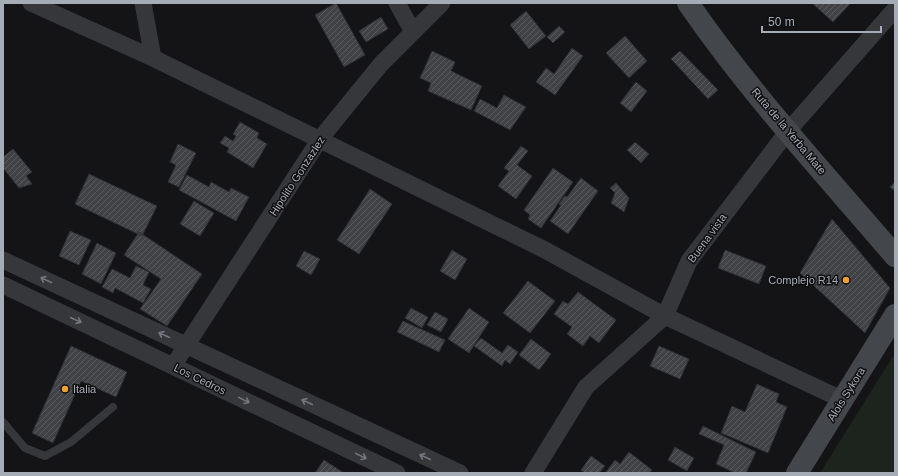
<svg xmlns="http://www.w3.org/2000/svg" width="898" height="476" viewBox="0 0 898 476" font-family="Helvetica,sans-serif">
<defs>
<pattern id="building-hatch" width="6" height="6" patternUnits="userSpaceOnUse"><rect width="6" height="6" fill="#404246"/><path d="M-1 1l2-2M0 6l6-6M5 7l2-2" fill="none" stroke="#595b5e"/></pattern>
</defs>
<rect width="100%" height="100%" fill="#141416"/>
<path fill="#1c241d" d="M895,353V473H820Z"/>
<path fill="url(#building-hatch)" stroke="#2e2f32" d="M336,3L365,55L344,67L315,15Z
M812,3H851L833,22Z
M526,11L546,36L529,49L510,25Z
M381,17L388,29L366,42L359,31Z
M559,26L565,32L553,43L547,37Z
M625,36L647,61L629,78L606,53Z
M572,48L583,56L555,95L536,82L546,68L554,74Z
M432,51L455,62L451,71L482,86L471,110L428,91L431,83L420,78Z
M680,51L718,90L708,99L671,59Z
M636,82L647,91L631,112L620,103Z
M504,95L526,107L510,130L474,111L480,99L497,108Z
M240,122L259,133L257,138L267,144L253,168L227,152L229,148L220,143L225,136L233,141L236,136L233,134Z
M635,142L649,154L641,163L627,150Z
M178,144L196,153L179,187L168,182L176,165L170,162Z
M521,146L528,151L517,165L532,176L516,199L498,186L509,171L504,168Z
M13,149L32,172L26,176L32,184L19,188L3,168V157Z
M553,168L573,182L541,228L528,219L530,215L524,210Z
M89,174L157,206L142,236L75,204Z
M187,175L209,187L211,182L229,192L231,188L249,197L236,221L179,190Z
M581,178L598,191L568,234L550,221L561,205L559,204L565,196L567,197Z
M895,182V191L890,187Z
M616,183L629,198L624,212L611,203L615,193L610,188Z
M370,189L392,204L359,254L337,240Z
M194,201L214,213L200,236L180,224Z
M832,219L890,288L865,333L800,273Z
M70,231L91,240L79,265L59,256Z
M139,232L202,274L167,326L140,309L161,279L124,255Z
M97,243L116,253L101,284L82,274Z
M452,250L467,259L455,280L440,271Z
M725,250L766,266L759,284L718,268Z
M304,251L320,259L311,275L296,266Z
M136,266L149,272L143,285L151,289L143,303L115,288L113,293L102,287L112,269L130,278Z
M528,281L555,301L530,333L503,313Z
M578,292L616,320L599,343L590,336L583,346L567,334L572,327L554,314L563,301L568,304Z
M411,308L428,317L422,328L405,318Z
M469,308L489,322L469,353L448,339Z
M435,312L448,319L441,332L427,325Z
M403,321L445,340L439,352L397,332Z
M481,338L502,353L508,345L518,352L510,364L505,360L502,366L474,346Z
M531,339L551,354L539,370L519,355Z
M71,346L127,372L116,397L81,381L53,443L32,433Z
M659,346L689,359L680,379L650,366Z
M757,384L779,394L776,402L787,407L768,453L721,433L732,406L745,412Z
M703,426L756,452L746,473H735L716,464L724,445L699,434Z
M675,447L694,458L687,471L668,460Z
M629,452L652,470L649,473H605L615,460L620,464Z
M591,456L605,466L599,473H585L581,470Z
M324,460L344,473H315Z"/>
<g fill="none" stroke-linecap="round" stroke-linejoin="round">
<path stroke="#35373b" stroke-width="8" d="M3,422L25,448L45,456L71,442L113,407"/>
<path stroke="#35373b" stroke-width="17" d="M31,3L153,58L545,250L665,316L843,400
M143,3L153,58
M397,3L413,32
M3,260L460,473
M3,285L397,473
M173,366L320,139L381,64L442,3
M533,473L586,387L665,316L689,261L788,131L895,9"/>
<path stroke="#43464b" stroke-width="22" d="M688,3C750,93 824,173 895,256
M797,473L895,315"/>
</g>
<defs><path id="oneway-shaft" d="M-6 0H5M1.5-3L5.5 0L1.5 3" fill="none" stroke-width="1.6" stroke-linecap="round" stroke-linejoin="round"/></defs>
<g stroke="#73777f">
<use href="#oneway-shaft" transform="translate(46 280) rotate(-155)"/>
<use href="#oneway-shaft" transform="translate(76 320) rotate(25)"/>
<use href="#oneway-shaft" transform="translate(164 335) rotate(-155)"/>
<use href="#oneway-shaft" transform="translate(244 400) rotate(26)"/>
<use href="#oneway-shaft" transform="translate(307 402) rotate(-155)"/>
<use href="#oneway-shaft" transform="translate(361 456) rotate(26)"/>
<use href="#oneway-shaft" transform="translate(425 457) rotate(-155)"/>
</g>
<g fill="#f1a131" stroke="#0f0f11" stroke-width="1.5">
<circle cx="846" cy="280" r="4"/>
<circle cx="65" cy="389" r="4"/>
</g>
<g text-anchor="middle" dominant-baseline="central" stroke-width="3" stroke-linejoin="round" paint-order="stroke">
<g font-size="11" fill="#a6acb6" stroke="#0f0f11">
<text transform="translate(789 131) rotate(50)">Ruta de la Yerba Mate</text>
<text transform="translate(297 176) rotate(-57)">Hipolito Gonzazlez</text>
<text transform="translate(707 238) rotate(-54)">Buena vista</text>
<text transform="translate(200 379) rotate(26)">Los Cedros</text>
<text transform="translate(846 394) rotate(-58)">Alois Sykora</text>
</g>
<g font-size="11" fill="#a6acb6" stroke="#0f0f11" text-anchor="end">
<text x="838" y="280">Complejo R14</text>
<text x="73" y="389" text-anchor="start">Italia</text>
</g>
</g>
<rect width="898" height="476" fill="none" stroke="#a6acb6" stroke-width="8"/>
<path d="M762 26v6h119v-6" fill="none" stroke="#a6acb6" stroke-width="2"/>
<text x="768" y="26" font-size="12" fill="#a6acb6" stroke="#0f0f11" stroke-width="3" paint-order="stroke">50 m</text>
</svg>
